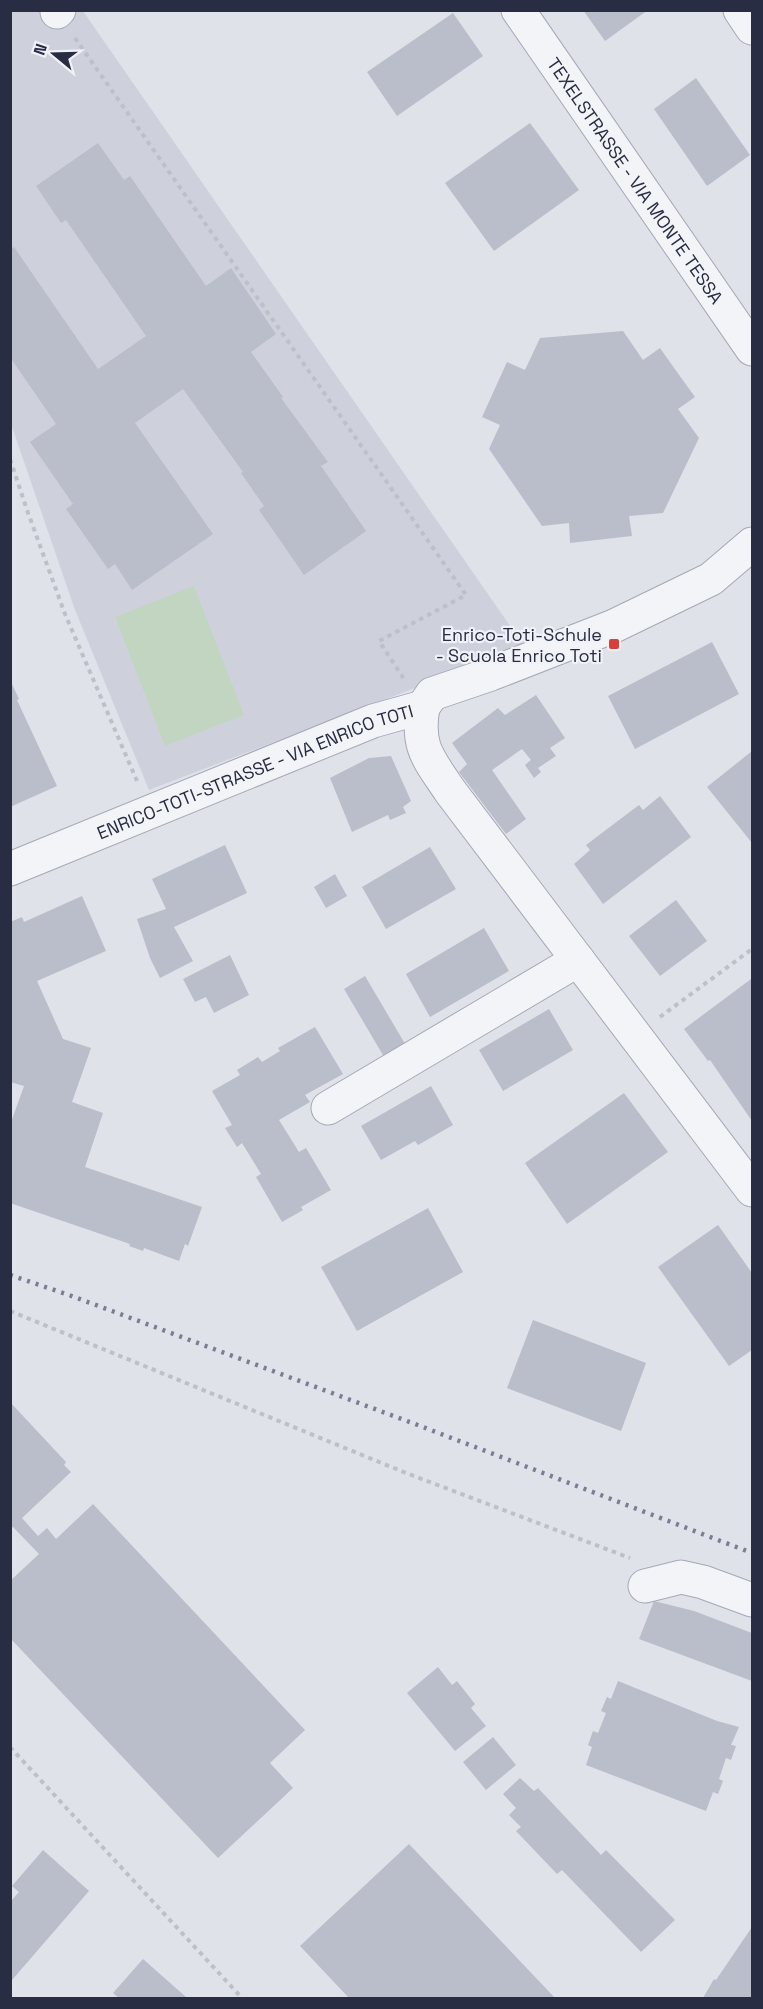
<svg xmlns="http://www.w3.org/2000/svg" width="763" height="2009" viewBox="0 0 763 2009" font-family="'Space Grotesk',sans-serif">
<rect width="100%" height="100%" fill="#e0e2ea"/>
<path fill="#ced1dc" d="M10,11H83L524,646L149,790L75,610L11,424Z"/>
<path fill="#c2d5c1" d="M194,586L244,715L165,746L115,617Z"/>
<path fill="#babdca" d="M583,10H648L605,41Z
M453,13L483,56L397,116L367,72Z
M696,78L750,155L707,186L654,109Z
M530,123L579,190L494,251L445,183Z
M98,143L124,180L130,176L206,286L231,268L276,334L251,352L283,397L281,398L328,462L321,466L366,531L304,575L259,510L264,506L241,473L243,472L183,389L135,423L213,534L132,590L115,564L108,569L66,509L73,504L30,442L56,424L10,357V250L14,247L98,369L146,336L66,220L61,223L36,186Z
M623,331L643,360L660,348L677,372L695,397L678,409L699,438L663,513L629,516L632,536L570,543L569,523L542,526L489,449L500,425L482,417L507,362L525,370L540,338Z
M712,642L739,694L635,749L608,696Z
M10,680L19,699L17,700L57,786L10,807Z
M536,695L565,738L550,748L556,756L538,768L541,772L534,778L525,765L531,760L522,749L492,770L526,819L506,834L459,772L467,764L452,743L498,708L505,715Z
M752,751V843L707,787Z
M391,756L411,801L403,807L406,813L390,820L388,815L352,832L330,778L369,758Z
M660,796L691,837L603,904L574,864L590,850L586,845L639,805L643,810Z
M225,845L247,893L174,927L193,961L160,978L150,958L137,919L166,909L152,879Z
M430,847L456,889L386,929L362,887Z
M335,874L347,896L326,908L314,887Z
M82,896L106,951L37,981L63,1039L91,1048L72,1102L103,1113L85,1167L202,1207L188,1246L185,1244L179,1261L144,1248L143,1251L129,1246L130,1244L10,1203V1125L24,1086L10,1082V922L22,917L24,922Z
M676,900L707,941L660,976L629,936Z
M484,928L509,971L430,1017L406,974Z
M230,955L249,995L214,1013L206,997L195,1002L183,979Z
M365,976L411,1054L390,1067L344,989Z
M751,979L752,981V1121L710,1060L708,1061L684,1029Z
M549,1009L573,1050L503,1091L479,1050Z
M315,1027L343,1074L305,1095L310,1102L279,1120L299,1152L306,1148L331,1190L301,1207L303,1210L282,1222L256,1177L261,1174L242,1143L237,1147L225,1128L232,1125L212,1091L240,1075L237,1070L258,1057L262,1062L280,1051L278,1048Z
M431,1086L453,1125L418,1145L415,1141L381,1160L361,1126Z
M624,1093L668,1152L567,1224L525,1163Z
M428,1208L463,1272L357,1331L321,1267Z
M718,1225L752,1273V1350L729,1366L658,1267Z
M533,1320L646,1363L621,1431L507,1388Z
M10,1402L66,1462L64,1465L71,1472L22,1518L38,1536L47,1528L56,1539L93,1504L305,1730L270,1763L293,1788L218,1858L10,1638V1581L39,1554L13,1527L10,1529Z
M654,1601L694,1611L752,1633V1681L639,1639Z
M438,1667L452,1685L457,1681L475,1704L471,1708L486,1726L455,1751L407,1693Z
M618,1681L717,1721L739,1727L731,1745L736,1746L731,1760L726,1758L719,1779L723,1781L718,1794L713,1792L706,1811L586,1765L592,1747L588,1745L593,1731L598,1733L606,1713L601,1711L607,1697L611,1699Z
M493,1737L516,1765L486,1790L463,1762Z
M520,1778L534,1791L538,1788L601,1855L606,1850L675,1920L641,1952L562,1870L557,1874L516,1831L521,1827L509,1815L516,1808L503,1794Z
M409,1844L555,1998H349L300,1946Z
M43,1850L89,1891L12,1980L10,1902L19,1892L12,1886Z
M752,1927V1998H703L714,1979L716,1980Z
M143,1959L186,1997L119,1998L113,1993Z"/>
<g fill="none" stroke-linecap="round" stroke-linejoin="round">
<g stroke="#a5a8b5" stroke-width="35">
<g id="minor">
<path id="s1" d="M518,10L752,349"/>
<path d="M740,10L752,28"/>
<path d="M57,12L59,10"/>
<path d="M423,707C416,748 429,759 450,791L752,1190"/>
<path id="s2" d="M10,869L373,721L423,707L432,694L491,674L614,626L711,579L752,544"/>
<path d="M328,1108L578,960"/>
<path d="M645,1586L681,1577L703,1582L752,1600"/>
</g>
</g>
<path stroke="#bec0c9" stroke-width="4" stroke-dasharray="4.5 4.5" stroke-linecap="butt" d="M75,38L466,595L379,641L404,679
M10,459L27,510L65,614L137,781
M660,1017L752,949
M10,1311L406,1473L630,1558
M10,1747L242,1998"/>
<use href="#minor" stroke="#f3f4f8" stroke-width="33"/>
<path stroke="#797e95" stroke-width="4.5" stroke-dasharray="3 6" stroke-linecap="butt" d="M10,1275L69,1295L415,1424L752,1553"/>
</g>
<rect fill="#d6413e" stroke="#f0f2f7" stroke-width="2" x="608" y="638" width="12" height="12" rx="3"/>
<g text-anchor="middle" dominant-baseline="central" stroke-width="4.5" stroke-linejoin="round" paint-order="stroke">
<g font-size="18" fill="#282d43" stroke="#f0f2f7">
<text stroke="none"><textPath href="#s1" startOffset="207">TEXELSTRASSE - VIA MONTE TESSA</textPath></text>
<text stroke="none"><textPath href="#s2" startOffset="264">ENRICO-TOTI-STRASSE - VIA ENRICO TOTI</textPath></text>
</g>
<g font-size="18" fill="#282d43" stroke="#f0f2f7" text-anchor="end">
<text x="602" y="634">Enrico-Toti-Schule<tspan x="602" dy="21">- Scuola Enrico Toti</tspan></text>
</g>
</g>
<rect width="763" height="2009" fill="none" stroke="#282d43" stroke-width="24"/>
<g transform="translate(54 54) rotate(289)" stroke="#f0f2f7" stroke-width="4.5" paint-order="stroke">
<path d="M0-4.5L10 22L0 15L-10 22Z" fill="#282d43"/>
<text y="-9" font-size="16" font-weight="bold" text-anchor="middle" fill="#282d43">N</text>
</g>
</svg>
